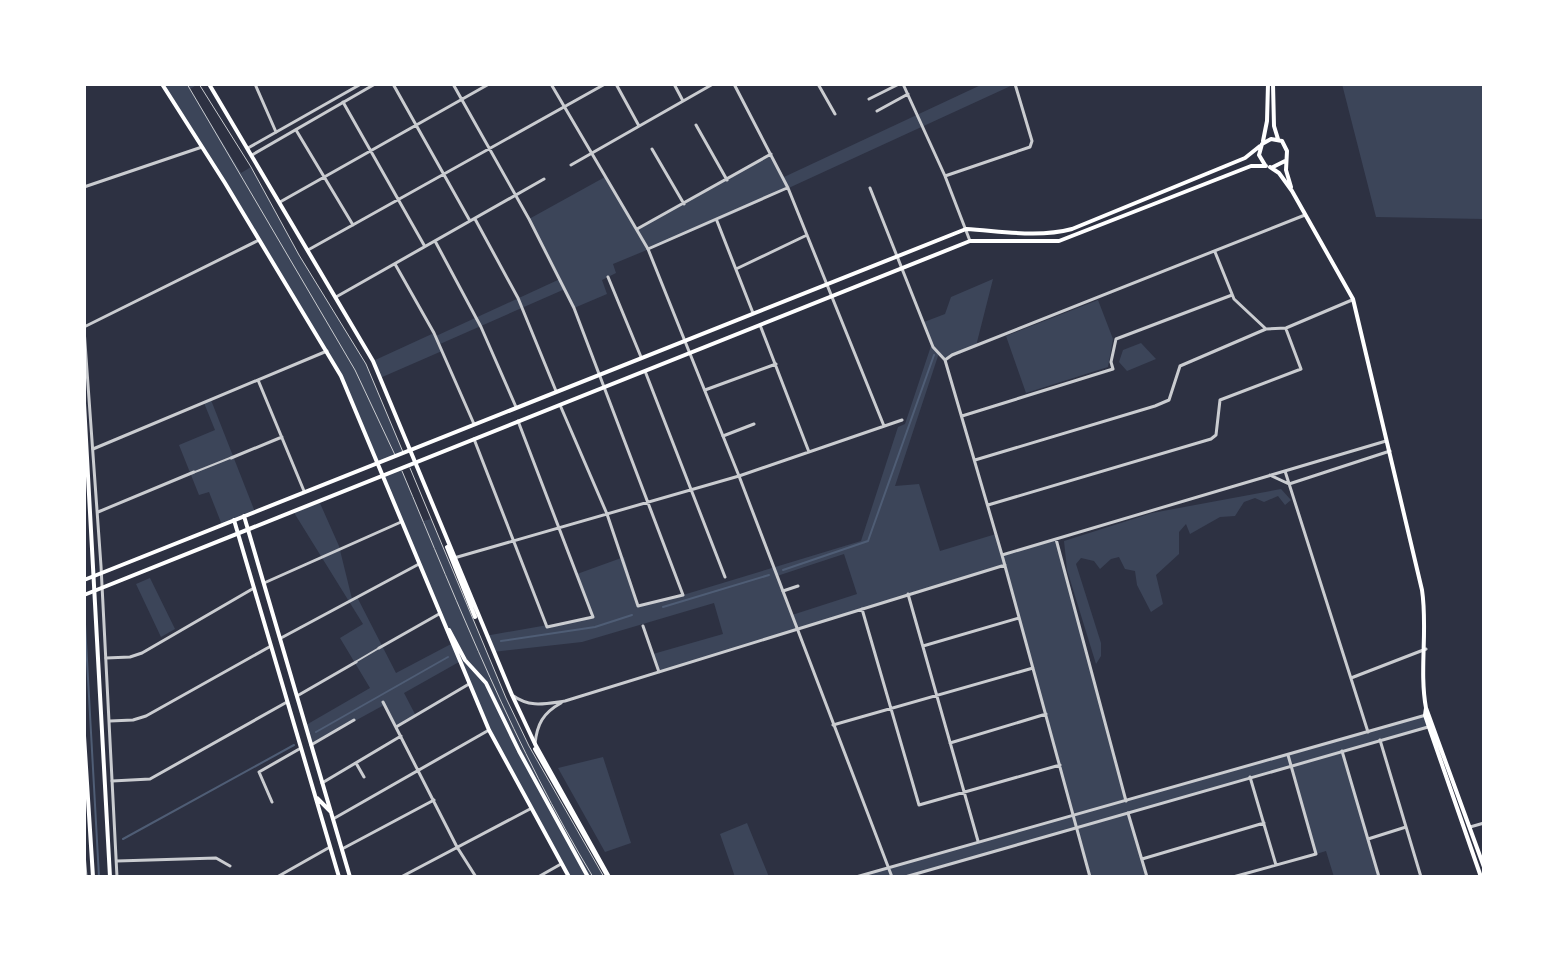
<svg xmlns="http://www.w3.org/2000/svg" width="1568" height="961" viewBox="0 0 1568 961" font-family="Poppins,sans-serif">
<rect width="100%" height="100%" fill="#2d3142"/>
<path fill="#3c4559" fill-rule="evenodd" d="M160,84H198L190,89L241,173L251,167L299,255L366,364L403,452L378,463L341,376L225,183Z
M983,84H1015L717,221L613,264L616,273L602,280L607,294L574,308L565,289L440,344L442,351L380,378L373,361L434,333L436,336L560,279L529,219L605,177L637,229L771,154L784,177Z
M1342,84H1484V219L1376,217Z
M993,279L976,346L945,360L939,353L895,486L919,484L940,551L996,534L1003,555L1056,539L1126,801L1425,715L1429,727L1342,751L1379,877H1334L1326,851L1316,854L1291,766L1129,813L1147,877H1090L1076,828L905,877H856L1072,816L1005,565L659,672L653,654L723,634L714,603L582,642L493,652L485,636L593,617L577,574L624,557L638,605L683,595L861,541L898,427L905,424L932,343L924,322L945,314L951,297ZM844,554L857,594L792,615L777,576Z
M1098,300L1113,339L1108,367L1026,393L1006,336Z
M1141,343L1156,359L1127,371L1119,362L1123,350Z
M211,400L255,512L222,525L209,492L199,495L179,445L215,430L204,403Z
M401,468L423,521L431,519L506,698L529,746L604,877H569L504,760L459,662L404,693L416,716L396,727L384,705L311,745L306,725L370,688L340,638L363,624L293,511L319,501L339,546L352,599L357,597L396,673L451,644L383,476Z
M1281,489L1291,500L1285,505L1278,496L1264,502L1255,498L1244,502L1235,516L1220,517L1190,534L1186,524L1179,532V554L1156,575L1163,604L1151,612L1137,585L1135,571L1125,569L1119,557L1111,559L1100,569L1094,561L1081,558L1076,564L1101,643V656L1096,664L1067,570L1064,541L1152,513Z
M150,578L175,629L161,637L136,584Z
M603,757L631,843L605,852L558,768Z
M747,823L769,877H735L720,834Z"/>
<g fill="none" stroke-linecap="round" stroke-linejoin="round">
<path stroke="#4f5d75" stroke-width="2" d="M783,570L868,541L934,355
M84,606L99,877
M663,607L769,575
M501,641L595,627L632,615
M316,732L448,657
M123,839L294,745"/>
<path stroke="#caccd0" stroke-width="1" d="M187,84L355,370L395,455
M199,84L251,167L299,255L366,364L403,452
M410,468L506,698L529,746L604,877
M402,471C460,609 515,748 593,877"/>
<path stroke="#caccd0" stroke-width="2" d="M195,472L230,458
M357,661L379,648"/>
<path stroke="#caccd0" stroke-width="3" d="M255,84L276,132
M393,84L470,221
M453,84L529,219L574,308L683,595L638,606L607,514L560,405
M616,84L639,126
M674,84L683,101
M734,84L788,188L884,426
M818,84L835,114
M903,84L945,176L970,241
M869,99L899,84
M343,102L424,245
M877,111L908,94
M696,125L727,180
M296,130L353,225
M652,149L684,204
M571,165L713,84
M945,176L1030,147L1032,141L1015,84
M84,187L202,147
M870,188L933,347L945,360L1002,555L1090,877
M280,202L489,84
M475,219L518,298L556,391
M717,221L753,313
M637,229L771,154
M435,241L481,327L516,407
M648,249L787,188
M308,250L605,84
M1215,252L1234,299L1266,329
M395,264L434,333L474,424
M736,269L807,235
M608,277L641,357
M336,297L544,179
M760,325L809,452
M84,327L259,240
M945,360L952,355L1305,215
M645,371L725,577
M258,380L304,491
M705,390L776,364
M962,416L1113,369L1111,362L1116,339L1232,295
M723,436L754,424
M474,439L547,627L593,617L518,421
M93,449L327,351
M231,458L282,437
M975,460L1155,406L1169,400L1180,366L1266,329L1286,328L1352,300
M1285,471L1368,732
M1270,475L1289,484L1390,451
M988,505L1211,439L1216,435L1220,400L1301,369L1286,329
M98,512L194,472
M1056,539L1126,801
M1002,555L1386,441
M454,558L739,476L902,420
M264,583L401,522
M783,591L798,586
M908,594L978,841
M862,609L919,805L1060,765
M643,626L659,672
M281,638L419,564
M923,646L1019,618
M379,648L439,614
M106,658L130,657L142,653L254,588
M1351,678L1426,649
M512,695C530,708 544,704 565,701L1005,565
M297,696L356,662
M383,702L457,847L476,877
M110,721L133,720L146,716L271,646
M833,725L1033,668
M396,727L469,684
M1380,740L1421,877
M950,743L1046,714
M535,744C537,724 543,713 561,703
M311,745L354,720
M1342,751L1379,877
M356,763L364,777
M1250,777L1276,865
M112,781L150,779L287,702
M322,783L401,736
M272,802L259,772L301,748
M1128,813L1147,877
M333,819L489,730
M1470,827L1484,823
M1368,839L1406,827
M342,849L434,800
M1142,859L1264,823
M117,861L216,858L230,866
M277,877L330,847
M401,877L530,809
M538,877L561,864
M1233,877L1316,854L1288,755"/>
<path stroke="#caccd0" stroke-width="3" d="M551,84L648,249L739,476L892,877
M248,148L361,84
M252,155L375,84
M84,329L101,566L117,877
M84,854L86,877
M856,877L1426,715
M905,877L1428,727"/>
<path stroke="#fff" stroke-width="4" d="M1273,84L1274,126L1278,139
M1263,141L1267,121L1268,84
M1265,165L1259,155L1262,144L1271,139L1282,141L1287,151L1286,170L1291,187
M1270,167L1279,173L1292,191L1353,299L1422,590C1428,629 1419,670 1426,708L1484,867
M1273,167L1285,161
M244,516L350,877
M234,520L339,877
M84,580L966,229C1001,231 1038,238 1072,229L1245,158L1260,146
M84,595L970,241H1059L1251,166H1266
M1426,708L1425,715L1429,727L1481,877
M317,798L331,812"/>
<path stroke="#fff" stroke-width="4" d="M162,84L225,183L341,376L489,730L569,877
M209,84L373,361L512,695L535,744L609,877
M84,403L110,877
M447,547L475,617
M449,630L465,660L486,683L519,751L588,877
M84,736L93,877
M535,749L608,877"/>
</g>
<rect width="1568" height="961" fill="none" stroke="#ffffff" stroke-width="172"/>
</svg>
